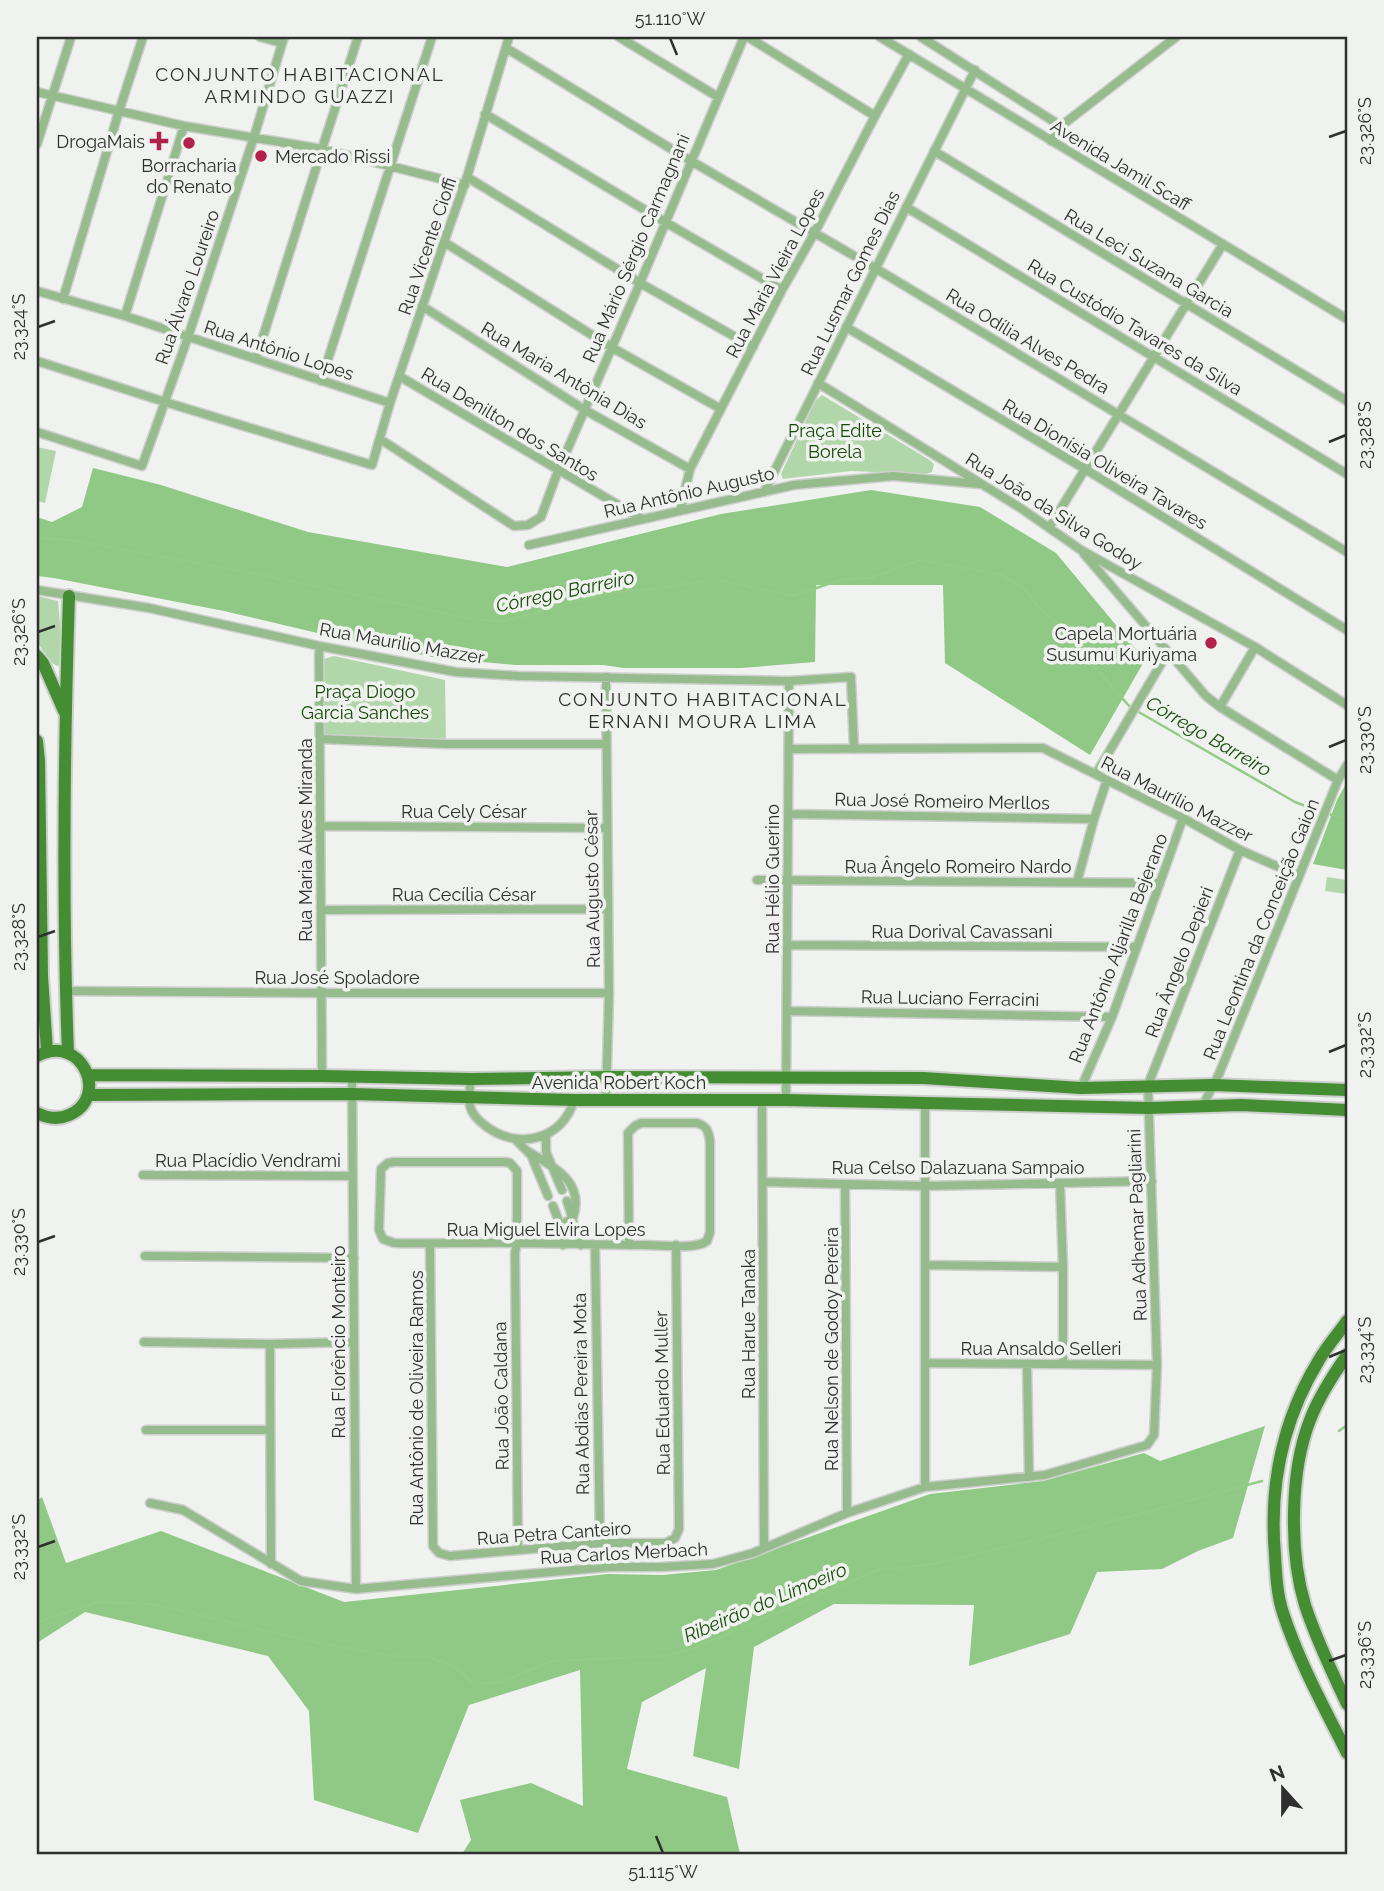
<svg xmlns="http://www.w3.org/2000/svg" width="1384" height="1891" viewBox="0 0 1384 1891" font-family="Raleway,sans-serif">
<rect width="100%" height="100%" fill="#f0f2ef"/>
<path fill="#b1d6a9" d="M822,395L928,459L934,464L932,472L926,474L851,471L783,479L781,474L815,401Z
M37,447L56,451L45,503L37,501Z
M37,596L58,601L63,659L60,665L57,666L52,663L37,642Z
M334,656L445,680L446,744L325,736L324,659Z
M1327,877L1347,880V894L1325,891Z"/>
<path fill="#90c885" d="M93,468L161,485L308,532L507,567L721,514L871,490L980,507L1056,553L1145,660L1090,755L945,663L943,585H816L815,662L741,668H624L603,665H516L437,658L330,636L224,611L54,578L37,576V517L52,522L82,507Z
M1347,782V870L1313,864L1337,800Z
M1265,1426L1233,1538L1198,1551L1162,1569L1097,1572L1070,1634L969,1666L974,1605L834,1604L754,1647L739,1769L693,1756L706,1668L642,1702L627,1769L727,1797L740,1854H462L471,1840L460,1800L531,1783L583,1806L580,1670L469,1705L418,1833L314,1800L309,1711L268,1656L85,1612L37,1643V1501L42,1497L66,1563L161,1531L344,1602L608,1574L663,1575L716,1570L930,1494L1043,1481L1144,1453L1160,1461Z"/>
<g fill="none" stroke-linecap="round" stroke-linejoin="round">
<path stroke="#93cb87" stroke-width="2.5" d="M37,538L71,540L257,574L477,620L504,621L608,593L663,588L714,579L793,596L843,579L870,578L920,560L999,574L1023,587L1039,608L1082,643L1095,667L1130,707L1295,802L1321,812L1347,819
M1339,1431L1347,1425
M37,1622L98,1602L152,1604L318,1643L401,1657H428L454,1666L474,1684L501,1682L552,1661L664,1656L692,1649L878,1570L934,1564L1098,1525L1262,1481"/>
<g stroke="#cdcfcc" stroke-width="11">
<path id="street" d="M260,37L282,43
M619,37L718,97
M748,37L875,116
M880,37L1347,319
M921,37L1061,126
M506,48L691,161L875,268L1347,552
M37,92L184,126L322,149L465,185
M485,114L665,222L782,290
M1051,141L1061,126L1176,37
M37,144L71,37
M934,151L1347,401
M467,177L640,283L753,347
M906,207L1347,474
M444,242L611,347L721,409
M37,291L125,316L390,403
M63,299L119,111L143,37
M422,306L585,410L690,469
M125,316L184,126
M846,327L1085,469L1347,630
M256,359L322,149L358,37
M37,361L165,402L372,465L390,403L444,242L467,177L509,37
M399,376L642,519
M321,381L432,37
M818,383L1019,507L1081,550L1255,647L1347,705
M37,432L142,466L188,337L254,137L284,37
M380,439L514,526L528,525L541,517L558,471L640,283L744,37
M764,492L975,70
M680,511L690,469L782,290L815,232L875,116L909,54
M1049,528L1223,244
M529,545L794,485L893,476L979,484
M1084,554L1206,696L1220,707L1338,780
M37,590L149,608L319,646L456,672L518,676L789,681L851,677L854,749
M319,646L322,1076
M606,677L609,993L606,1100
M1220,707L1255,647
M320,739L446,744H606
M789,749L1043,748L1183,818L1240,850L1299,876
M1096,774L1168,652
M788,814L1094,819
M320,826L607,828
M757,880L1160,883
M1077,882L1094,819L1107,780
M321,910L608,909
M788,945L1137,947
M66,991L321,993H609
M787,1011L1112,1017
M352,1077L356,1589
M471,1079C470,1088 468,1098 470,1106C472,1115 480,1122 487,1127C518,1150 563,1140 574,1100
M1081,1088L1112,1017L1183,818
M762,1100L764,1548
M786,1100L789,681
M1203,1105L1219,1074L1338,780L1347,765
M546,1135V1152L562,1190
M516,1140L531,1155L548,1196
M529,1152C555,1168 585,1182 573,1218L561,1225
M143,1175L352,1176
M763,1182L925,1186L1152,1181
M845,1184L847,1513
M1060,1184L1063,1267V1364
M567,1201C572,1215 574,1231 581,1245
M553,1206L563,1232V1245
M430,1244L433,1546L439,1553L450,1556L600,1543H666L675,1538L679,1529L676,1245
M595,1245L600,1543
M145,1256L354,1258
M926,1265L1063,1267
M144,1342L270,1344L354,1342
M270,1344L271,1564
M926,1363L1157,1365
M1027,1364L1029,1477
M146,1430H270
M925,1487V1103
M150,1503L183,1510L301,1581L356,1589L609,1567H661L713,1564L753,1553L847,1513L925,1487L1045,1475L1147,1445L1154,1435L1157,1365L1148,1085L1240,850
M518,1550L515,1253L517,1243V1171L510,1163L505,1162H394L388,1163L381,1169L379,1230L383,1239L394,1243C434,1244 475,1242 516,1243C559,1243 602,1245 644,1245C660,1245 695,1250 707,1241L710,1232V1142C709,1132 707,1126 697,1123H641L635,1126L628,1133L629,1245"/>
</g>
<g stroke="#cdcfcc" stroke-width="16">
<path id="primary" d="M37,656L43,663L64,711
M37,741L39,761L42,976L47,1051
M68,1053C62,901 64,748 69,596
M37,1056C81,1032 111,1097 69,1115C58,1120 47,1118 37,1113
M88,1075L322,1076L471,1079L608,1077L923,1078L1081,1088L1213,1085L1347,1090
M88,1095L352,1094L574,1100H786L1149,1108L1241,1105L1347,1110
M1347,1321C1338,1334 1327,1346 1319,1360C1283,1419 1269,1486 1275,1555C1276,1574 1277,1595 1283,1613C1299,1662 1324,1707 1347,1753
M1347,1355C1333,1375 1319,1396 1310,1420C1290,1471 1289,1552 1305,1605C1316,1639 1332,1672 1347,1704"/>
</g>
<use href="#street" stroke="#96bc8e" stroke-width="8"/>
<use href="#primary" stroke="#448d33" stroke-width="12"/>
</g>
<path fill="none" stroke="#2e2f2e" stroke-width="2.5" d="M670,38L677,55M1329,137L1346,131M38,327L55,321M1329,442L1346,435M38,632L55,626M1329,747L1346,740M38,937L55,931M1329,1052L1346,1045M38,1242L55,1236M1329,1357L1346,1350M38,1547L55,1541M1329,1661L1346,1655M656,1836L663,1853"/>
<g fill="#b2214b" stroke="#f0f2ef" stroke-width="2.5">
<path d="M155.5 130.5h7v7h7v7h-7v7h-7v-7h-7v-7h7z"/>
<circle cx="189" cy="143" r="7"/>
<circle cx="261" cy="156" r="7"/>
<circle cx="1211" cy="643" r="7"/>
</g>
<g text-anchor="middle" dominant-baseline="central" stroke-width="7" stroke-linejoin="round" paint-order="stroke">
<g font-size="18" fill="#2e2f2e" stroke="#f0f2ef" text-anchor="end">
<text x="145" y="141">DrogaMais</text>
<text x="275" y="156" text-anchor="start">Mercado Rissi</text>
<text x="189" y="165" text-anchor="middle">Borracharia<tspan x="189" dy="21">do Renato</tspan></text>
<text x="1197" y="633">Capela Mortuária<tspan x="1197" dy="21">Susumu Kuriyama</tspan></text>
</g>
<g font-size="18" fill="#2e2f2e" stroke="#f0f2ef">
<text transform="translate(1121 165) rotate(31)">Avenida Jamil Scaff</text>
<text transform="translate(427 246) rotate(-71)">Rua Vicente Cioffi</text>
<text transform="translate(636 248) rotate(-67)">Rua Mário Sérgio Carmagnani</text>
<text transform="translate(1149 263) rotate(31)">Rua Leci Suzana Garcia</text>
<text transform="translate(775 273) rotate(-62)">Rua Maria Vieira Lopes</text>
<text transform="translate(850 283) rotate(-64)">Rua Lusmar Gomes Dias</text>
<text transform="translate(187 287) rotate(-71)">Rua Álvaro Loureiro</text>
<text transform="translate(1135 327) rotate(31)">Rua Custódio Tavares da Silva</text>
<text transform="translate(1028 341) rotate(31)">Rua Odília Alves Pedra</text>
<text transform="translate(279 350) rotate(18)">Rua Antônio Lopes</text>
<text transform="translate(564 375) rotate(31)">Rua Maria Antônia Dias</text>
<text transform="translate(510 424) rotate(31)">Rua Denilton dos Santos</text>
<text transform="translate(1105 464) rotate(31)">Rua Dionísia Oliveira Tavares</text>
<text transform="translate(689 492) rotate(-13)">Rua Antônio Augusto</text>
<text transform="translate(1054 511) rotate(32)">Rua João da Silva Godoy</text>
<text transform="translate(402 643) rotate(10)">Rua Maurilio Mazzer</text>
<text transform="translate(1177 799) rotate(27)">Rua Maurílio Mazzer</text>
<text transform="translate(942 801) rotate(1)">Rua José Romeiro Merllos</text>
<text x="464" y="811">Rua Cely César</text>
<text transform="translate(305 840) rotate(-90)">Rua Maria Alves Miranda</text>
<text x="958" y="866">Rua Ângelo Romeiro Nardo</text>
<text transform="translate(772 879) rotate(-90)">Rua Hélio Guerino</text>
<text transform="translate(592 889) rotate(-91)">Rua Augusto César</text>
<text x="464" y="894">Rua Cecília César</text>
<text transform="translate(1261 929) rotate(-68)">Rua Leontina da Conceição Gaion</text>
<text x="962" y="931">Rua Dorival Cavassani</text>
<text transform="translate(1118 948) rotate(-69)">Rua Antônio Aljarilla Bejerano</text>
<text transform="translate(1179 962) rotate(-69)">Rua Ângelo Depieri</text>
<text x="337" y="977">Rua José Spoladore</text>
<text transform="translate(950 998) rotate(1)">Rua Luciano Ferracini</text>
<text x="619" y="1082">Avenida Robert Koch</text>
<text x="248" y="1160">Rua Placídio Vendrami</text>
<text x="958" y="1167">Rua Celso Dalazuana Sampaio</text>
<text transform="translate(1137 1225) rotate(-92)">Rua Adhemar Pagliarini</text>
<text x="546" y="1229">Rua Miguel Elvira Lopes</text>
<text transform="translate(748 1324) rotate(-90)">Rua Harue Tanaka</text>
<text transform="translate(338 1342) rotate(-90)">Rua Florêncio Monteiro</text>
<text x="1041" y="1348">Rua Ansaldo Selleri</text>
<text transform="translate(831 1349) rotate(-90)">Rua Nelson de Godoy Pereira</text>
<text transform="translate(662 1393) rotate(-91)">Rua Eduardo Muller</text>
<text transform="translate(581 1394) rotate(-91)">Rua Abdias Pereira Mota</text>
<text transform="translate(501 1396) rotate(-91)">Rua João Caldana</text>
<text transform="translate(416 1398) rotate(-90)">Rua Antônio de Oliveira Ramos</text>
<text transform="translate(554 1533) rotate(-4)">Rua Petra Canteiro</text>
<text transform="translate(624 1553) rotate(-3)">Rua Carlos Merbach</text>
</g>
<g font-size="18" fill="#134a04" stroke="#f0f2ef">
<text x="835" y="430">Praça Edite<tspan x="835" dy="21">Borela</tspan></text>
<text x="365" y="691">Praça Diogo<tspan x="365" dy="21">Garcia Sanches</tspan></text>
</g>
<g font-size="19" letter-spacing="2" fill="#2e2f2e" stroke="#f0f2ef">
<text x="300" y="74">CONJUNTO HABITACIONAL<tspan x="300" dy="22">ARMINDO GUAZZI</tspan></text>
<text x="703" y="699">CONJUNTO HABITACIONAL<tspan x="703" dy="22">ERNANI MOURA LIMA</tspan></text>
</g>
<g font-size="19" font-style="italic" fill="#184e0a" stroke="#f0f2ef">
<text transform="translate(565 591) rotate(-12)">Córrego Barreiro</text>
<text transform="translate(1209 736) rotate(30)">Córrego Barreiro</text>
<text transform="translate(765 1602) rotate(-23)">Ribeirão do Limoeiro</text>
</g>
</g>
<rect width="1384" height="1891" fill="none" stroke="#f0f2ef" stroke-width="77"/>
<g transform="translate(1283 1789) rotate(339)" stroke="#f0f2ef" stroke-width="5" paint-order="stroke">
<path d="M0-5L12 26L0 18L-12 26Z" fill="#2e2f2e"/>
<text y="-10" font-size="19" font-weight="bold" text-anchor="middle" fill="#2e2f2e">N</text>
</g>
<rect x="38" y="38" width="1308" height="1815" fill="none" stroke="#2e2f2e" stroke-width="2.5"/>
<g font-size="18" text-anchor="middle" fill="#2e2f2e">
<text x="670" y="25">51.110°W</text>
<text transform="translate(1365 131) rotate(-90)" y="6">23.326°S</text>
<text transform="translate(19 327) rotate(-90)" y="6">23.324°S</text>
<text transform="translate(1365 435) rotate(-90)" y="6">23.328°S</text>
<text transform="translate(19 632) rotate(-90)" y="6">23.326°S</text>
<text transform="translate(1365 740) rotate(-90)" y="6">23.330°S</text>
<text transform="translate(19 937) rotate(-90)" y="6">23.328°S</text>
<text transform="translate(1365 1045) rotate(-90)" y="6">23.332°S</text>
<text transform="translate(19 1242) rotate(-90)" y="6">23.330°S</text>
<text transform="translate(1365 1350) rotate(-90)" y="6">23.334°S</text>
<text transform="translate(19 1547) rotate(-90)" y="6">23.332°S</text>
<text transform="translate(1365 1655) rotate(-90)" y="6">23.336°S</text>
<text x="663" y="1878">51.115°W</text>
</g>
</svg>
